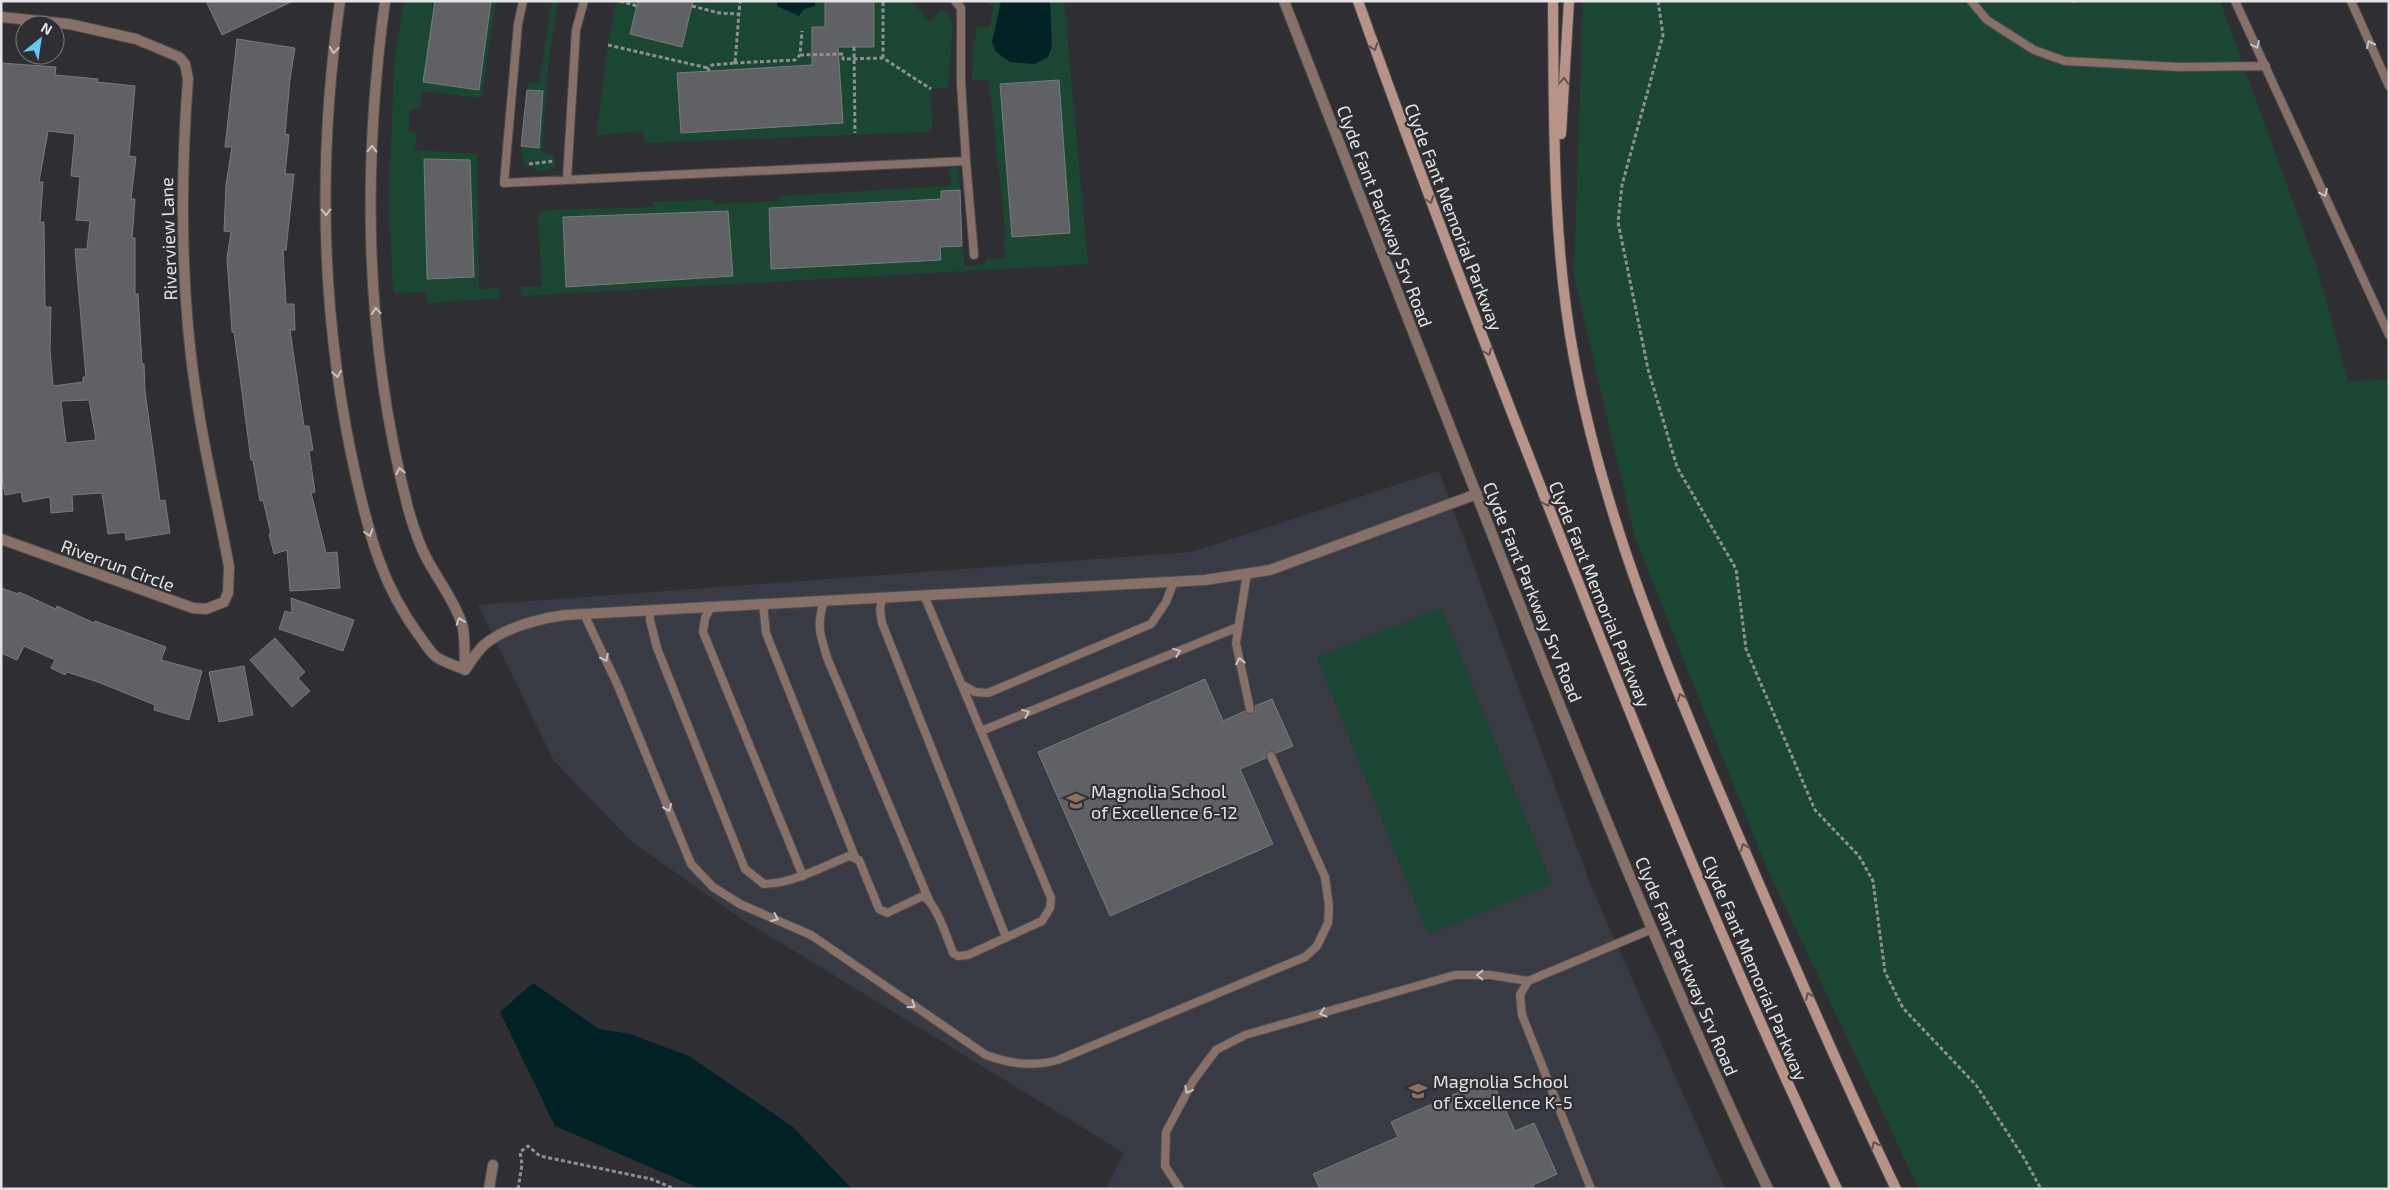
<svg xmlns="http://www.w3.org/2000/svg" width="2390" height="1190" viewBox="0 0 2390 1190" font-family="'Exo 2',sans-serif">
<rect width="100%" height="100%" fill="#2f2f33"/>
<path fill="#393b44" d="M1439,471L1593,891L1725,1189H1106L1124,1153L742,919L632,842L554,761L478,605L1192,552Z"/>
<path fill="#1b4634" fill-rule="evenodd" d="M404,1H435L424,82L478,90L491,1H496L481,98L422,91L420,107L409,111V131L417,133L415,150L477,154L479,289L499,288L500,298L427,303L426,292L393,293L389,199L394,65ZM424,160H470L474,277L427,279Z
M552,1H558L548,65L542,153L554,156L556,167C543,172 535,172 524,163L521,146L539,148L543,91L527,90L528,82L539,83Z
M616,1H911L930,22L940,9L946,12L953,23L948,88L931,89L932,129L926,132L645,143L643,131L597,135L608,45Z
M982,1H1064L1088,264L522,296L521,287H542L538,216L546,210L654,207V202L713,200L714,204L780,201V196L951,186L950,168L954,166L959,170L960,190L941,191L943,247L962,246L965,266L985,264V260L1006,258L1003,239L1009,238L1006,237L989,80H972L973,52L977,26L990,27L994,6ZM1059,80L1070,233L1012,237L1000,84ZM728,211L567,287L563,218ZM940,246L941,260L771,269Z
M1583,1H2220L2317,268L2348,381L2389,380V1189H1919L1765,864L1635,537L1574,276Z
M1441,608L1552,884L1428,934L1317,657Z"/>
<path fill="#002225" d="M777,1H815V6L804,9L799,16L777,6Z
M1001,1H1050L1052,46L1048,57L1035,64L1010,62L996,52L992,42Z
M533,983L599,1029L630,1034L689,1056L793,1127L852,1189H701L555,1126L500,1012Z"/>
<path fill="#606165" stroke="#797a7e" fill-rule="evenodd" d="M206,1H293L222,35Z
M435,1H491L479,90L423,82Z
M638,1H693L682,47L630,34Z
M825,1H874V47H838L843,123L681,133L677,73L812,65V27H825Z
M237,39L295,48L290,79L285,134L289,135L285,174H294L286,250H283L286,304H294L295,330H290L304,426H309L313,450L309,451L315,492L311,493L326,553L337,552L340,588L290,591L287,550L274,554L269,534H271L263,500L260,501L253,460H251L234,332H232L227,258L231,232L224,231L226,185L232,147H225Z
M1,63L56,67L55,75L98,79L97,82L135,86L129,156L136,157L131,199H135L132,238H135V294H138L142,364H144L145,391L160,501L165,500L170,533L126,540L125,532L108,534L102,493L72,495L73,511L51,513L50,497L23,502L21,492L5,495L1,473ZM48,131L75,134L71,176L80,177L76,220L90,221L87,249H75L86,377H83V382L53,386L50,350L51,307H45L44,222H40L43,182H39ZM89,400L96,440L66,443L61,401Z
M1059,80L1070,233L1012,237L1000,84Z
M527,90L543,91L539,148L521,146Z
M424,159L470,160L474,277L427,279Z
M960,190L962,246L940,247L941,260L771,269L769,208L941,199V191Z
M728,211L733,276L566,287L563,217Z
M1,588L18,594L19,592L56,609L57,606L94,623L95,621L166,647L161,660L202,671L189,720L154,710L155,705L98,682L67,672L65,675L51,668L55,660L24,646L17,660L1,653Z
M291,598L354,620L343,651L279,629L285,611L292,613Z
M275,638L305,672L298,678L310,691L292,707L250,660Z
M244,666L253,715L219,722L209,672Z
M1205,679L1223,721L1245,711L1252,714L1255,711V706L1272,699L1293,746L1276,753L1269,751L1266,758L1240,769L1273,844L1110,916L1038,752Z
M1491,1078L1515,1131L1534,1123L1557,1174L1533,1185L1535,1189H1320L1313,1174L1398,1137L1391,1122Z"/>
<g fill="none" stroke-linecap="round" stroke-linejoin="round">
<g stroke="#4c4c50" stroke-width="10">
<path id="lane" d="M523,1L518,24L504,183L966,161L961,83V8L955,1
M1971,1L1987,20L2034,50L2065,61L2178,67L2266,66
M2235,1L2389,335
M2351,1L2389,86
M966,161L974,255
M567,179L576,30L584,1
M1247,573L1236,643L1250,709
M882,598L880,610L882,623L1006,937
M824,601C816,626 820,635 828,660L929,900
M763,604L766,633L855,857
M711,607L705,618L703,632L803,876
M650,610V620L657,648L745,869L764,884C794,883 822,867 849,856L859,860L879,909L887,913L923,896C937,904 947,938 953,953L958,956L968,955L1042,921L1050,908L1051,898L924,595
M584,614L618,686L691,864L713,887L740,904L811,935L986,1055C1011,1064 1032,1067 1058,1060L1305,957L1317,946L1328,923L1329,906L1325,877L1271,756
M961,684L975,692L988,693L1151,624L1166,602L1174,581
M981,731L1238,627
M1528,981L1520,995L1522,1015L1591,1189
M1180,1189L1165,1166L1166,1132L1193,1081L1216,1050L1245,1035L1455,975H1490L1528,981L1652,929"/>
</g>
<g stroke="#4c4c50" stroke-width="12">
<path id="street" d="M340,1C317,161 321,324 357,481C370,538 383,586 418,634C423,640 428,649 434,655C441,662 456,665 465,670
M385,1C362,169 365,343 408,508C413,526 419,545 428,561C439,581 455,602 462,624C466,638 464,656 465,670
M1284,1C1355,183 1426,366 1497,547C1582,763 1669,979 1768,1189
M1,17L69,24L136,39L179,57L185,64L188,79C180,186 180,294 197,400C205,456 219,511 229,567L228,593L224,602L206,609L193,608L1,539
M465,670C471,662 477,651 484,645C506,627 537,619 565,615L1205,580L1270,570L1477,494
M489,1189L493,1165"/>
</g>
<g stroke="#4c4c50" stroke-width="12">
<path id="secondary" d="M1358,1C1427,195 1501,387 1577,579C1658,785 1742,989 1837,1189
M1553,1C1554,120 1552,241 1574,358C1604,520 1668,671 1732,821C1785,944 1838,1068 1896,1189
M1561,134L1569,1"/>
</g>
<path stroke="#8f8f93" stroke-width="3" stroke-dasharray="4 2.5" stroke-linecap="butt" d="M620,1L637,6
M1658,1L1663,35L1622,185L1618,222L1648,369L1677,467L1736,569L1746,649L1815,810L1859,856L1873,881L1885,972L1903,1008L1976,1085L2024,1158L2041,1189
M2071,1H2078
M692,6L719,13L739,14
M608,45L708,68
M854,47L855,133
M800,55L843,54V59L883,58L931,89
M883,58V1
M734,63L795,60L800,55L802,31
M709,71L708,68L712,65L735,63L740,1
M529,164L554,161
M518,1189L522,1165L520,1152L528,1146L540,1156L651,1179L675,1189"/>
<use href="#lane" stroke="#867068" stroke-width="8"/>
<use href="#street" stroke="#867068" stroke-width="10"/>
<use href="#secondary" stroke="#b79487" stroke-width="10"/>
</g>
<defs><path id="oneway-chevron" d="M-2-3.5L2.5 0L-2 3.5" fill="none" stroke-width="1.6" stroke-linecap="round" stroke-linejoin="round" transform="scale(1.25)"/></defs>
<g stroke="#c8c1c1">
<use href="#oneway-chevron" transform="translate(2370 44) rotate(-114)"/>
<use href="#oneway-chevron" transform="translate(2256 45) rotate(65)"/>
<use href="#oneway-chevron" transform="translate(334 50) rotate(95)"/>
<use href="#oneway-chevron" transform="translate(372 149) rotate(-88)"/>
<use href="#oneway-chevron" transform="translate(2324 193) rotate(65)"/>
<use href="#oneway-chevron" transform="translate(326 212) rotate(90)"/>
<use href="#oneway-chevron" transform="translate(376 311) rotate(-95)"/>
<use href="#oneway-chevron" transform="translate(337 374) rotate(81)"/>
<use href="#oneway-chevron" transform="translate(400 471) rotate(-102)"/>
<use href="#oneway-chevron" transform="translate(369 533) rotate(72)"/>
<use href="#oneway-chevron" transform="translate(460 621) rotate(-109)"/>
<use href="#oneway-chevron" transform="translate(1177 652) rotate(-22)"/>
<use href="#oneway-chevron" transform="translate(605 658) rotate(64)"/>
<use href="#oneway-chevron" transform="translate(1240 661) rotate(-101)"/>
<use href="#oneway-chevron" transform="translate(1026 713) rotate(-22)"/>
<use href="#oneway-chevron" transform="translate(668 808) rotate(68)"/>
<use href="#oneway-chevron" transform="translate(775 918) rotate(24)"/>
<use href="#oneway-chevron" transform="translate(1480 975) rotate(-179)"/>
<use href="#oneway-chevron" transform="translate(912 1005) rotate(34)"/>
<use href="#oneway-chevron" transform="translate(1323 1013) rotate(164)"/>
<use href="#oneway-chevron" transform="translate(1188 1090) rotate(118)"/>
</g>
<g stroke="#5f5250">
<use href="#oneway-chevron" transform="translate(1374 47) rotate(70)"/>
<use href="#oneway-chevron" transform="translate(1564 81) rotate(-86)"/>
<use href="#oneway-chevron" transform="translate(1430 200) rotate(69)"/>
<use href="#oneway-chevron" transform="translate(1488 352) rotate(69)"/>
<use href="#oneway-chevron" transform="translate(1547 503) rotate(68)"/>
<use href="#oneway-chevron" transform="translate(1681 697) rotate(-112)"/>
<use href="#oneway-chevron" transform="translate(1744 847) rotate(-113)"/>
<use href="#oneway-chevron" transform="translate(1809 996) rotate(-114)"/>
<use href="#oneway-chevron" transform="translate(1875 1145) rotate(-115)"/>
</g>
<defs>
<g id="school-bare" transform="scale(1.5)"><path d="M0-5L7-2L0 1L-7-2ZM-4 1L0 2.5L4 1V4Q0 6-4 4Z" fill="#8d6e63" stroke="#2f2f33" stroke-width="2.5" paint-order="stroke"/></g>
</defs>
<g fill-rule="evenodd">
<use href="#school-bare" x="1076" y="801"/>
<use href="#school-bare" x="1418" y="1091"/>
</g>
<g text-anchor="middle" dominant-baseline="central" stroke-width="4.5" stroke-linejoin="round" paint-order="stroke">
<g font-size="18" fill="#e4e4e7" stroke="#2f2f33">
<text transform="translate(1385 216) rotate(69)">Clyde Fant Parkway Srv Road</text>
<text transform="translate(1454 217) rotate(69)">Clyde Fant Memorial Parkway</text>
<text transform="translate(168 239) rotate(-92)">Riverview Lane</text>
<text transform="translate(118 565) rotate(20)">Riverrun Circle</text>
<text transform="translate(1533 592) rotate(68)">Clyde Fant Parkway Srv Road</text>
<text transform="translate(1600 594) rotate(68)">Clyde Fant Memorial Parkway</text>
<text transform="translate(1687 966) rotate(67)">Clyde Fant Parkway Srv Road</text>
<text transform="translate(1755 968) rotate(67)">Clyde Fant Memorial Parkway</text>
</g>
<g font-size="18" fill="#e4e4e7" stroke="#2f2f33" text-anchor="start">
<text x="1091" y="791">Magnolia School<tspan x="1091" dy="21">of Excellence 6-12</tspan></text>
<text x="1433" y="1081">Magnolia School<tspan x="1433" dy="21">of Excellence K-5</tspan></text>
</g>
</g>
<rect width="2390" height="1190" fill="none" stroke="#e4e4e7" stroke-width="5"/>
<g transform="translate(40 40) rotate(30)"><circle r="24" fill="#2f2f33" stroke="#77777b"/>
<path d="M0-4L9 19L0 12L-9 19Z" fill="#68c4f0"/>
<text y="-8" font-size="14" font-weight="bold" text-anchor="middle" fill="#e4e4e7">N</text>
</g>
</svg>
